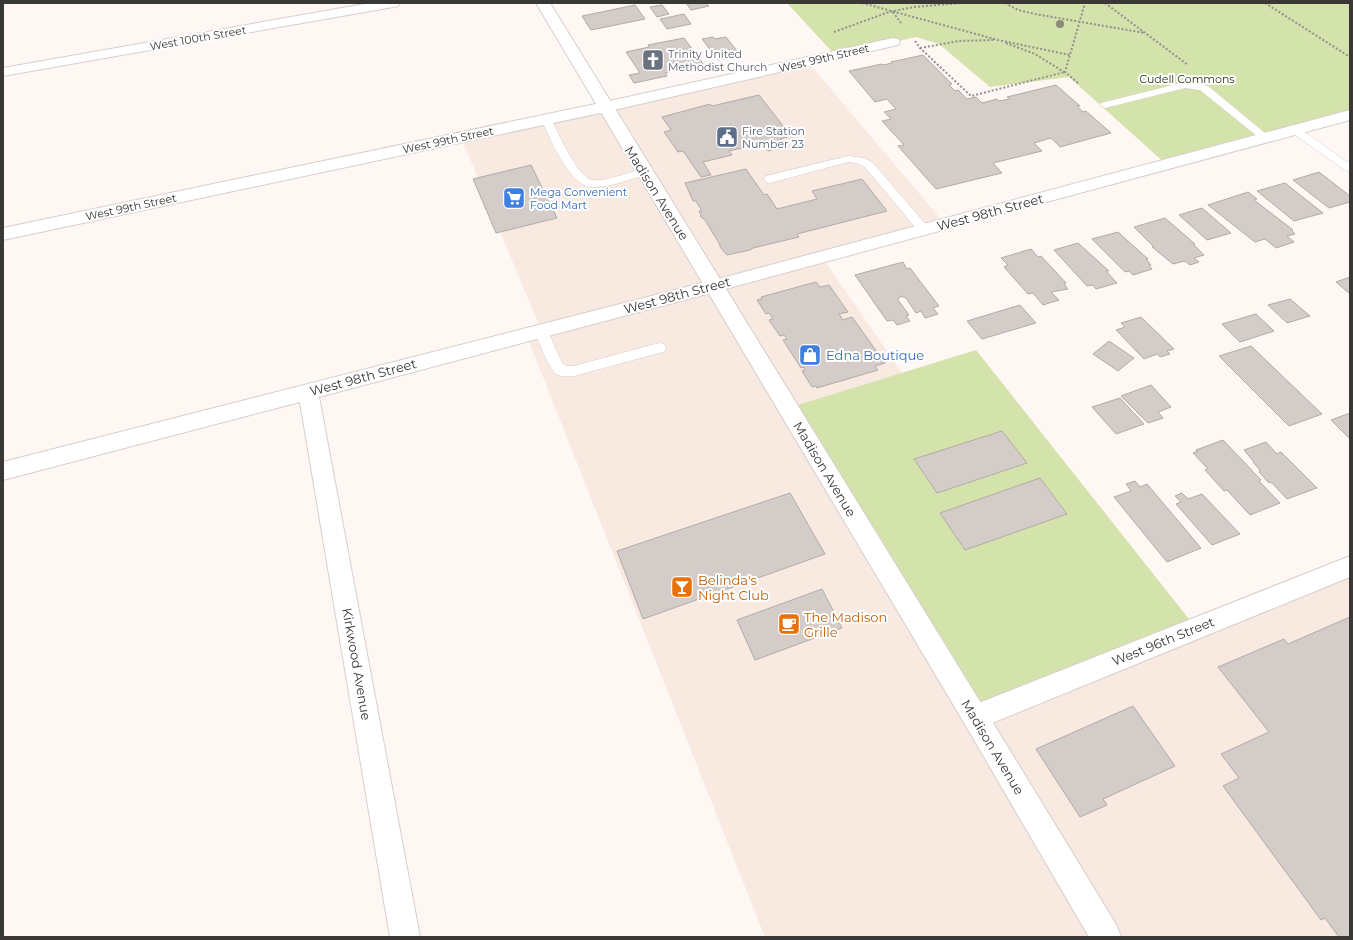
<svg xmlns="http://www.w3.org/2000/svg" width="1353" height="940" viewBox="0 0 1353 940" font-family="Montserrat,sans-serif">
<rect width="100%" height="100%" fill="#fef7f3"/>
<path fill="#f8e9e1" d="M807,61L945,224L822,257L902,373L789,408L975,716L1350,566V937H765L526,334L541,330L461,137Z"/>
<path fill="#d4e2ab" d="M787,3H1350V115L1167,165L1069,77L990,87L939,44L916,37L835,55Z
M976,350L1196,628L975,717L788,408Z"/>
<path fill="#d3ccc8" stroke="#b1aaa7" d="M686,3H706L709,6L691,10Z
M635,5L645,19L591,30L582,16Z
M662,5L669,14L657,17L650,7Z
M684,14L691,24L667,29L660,19Z
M713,37L715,39L726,37L741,56L718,60L702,39Z
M684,38L704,65L665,73L667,76L634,83L629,75L640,73L626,52L649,47L648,45Z
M923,55L952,84L949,85L955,91L958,90L967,99L976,97L982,103L997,99L999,101L1009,99L1007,97L1056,85L1080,106H1077L1083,112L1086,111L1111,133L1060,147L1051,138L1034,143L1042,151L993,163L1002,173L936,189L898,146L904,145L882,121L891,119L884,112L896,109L887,99L875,102L849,71L882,64L883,65L892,63L891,62Z
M759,95L791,136L780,139L786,146L768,151L765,148L758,149L754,145L729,151L732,155L703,162L711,175L701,177L683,151L678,152L664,132L671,130L662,117L710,104L712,106Z
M531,165L557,218L496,233L473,179Z
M746,169L764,195L767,194L777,209L817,199L812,191L862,179L887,211L797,234L799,237L753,248L750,250L727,255L720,247V245L705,220L700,216L701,215L699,211H702L696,201H693L685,183Z
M1319,172L1350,196V202L1329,208L1293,180Z
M1285,183L1323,213L1294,221L1257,191Z
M1248,192L1257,199L1254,200L1293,230L1292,231L1295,234L1287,236L1294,242L1276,248L1265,239L1255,242L1208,205Z
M1202,208L1231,233L1207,240L1179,215Z
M1165,218L1195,244H1193L1204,255L1194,258L1199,262L1190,265L1185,261L1173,264L1152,247H1154L1134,227Z
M1118,232L1148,259H1146L1151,265H1149L1152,269L1133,275L1129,271L1125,272L1092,239Z
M1078,243L1109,271H1106L1117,283L1096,289L1092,285L1087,286L1054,250Z
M1031,249L1038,257L1041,256L1066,283L1064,284L1068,289L1051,292L1059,300L1043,305L1033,293L1028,294L1004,267L1008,265L1001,258Z
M903,262L907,269L910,268L939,306L933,308L938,314L925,318L921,311L916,313L906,298L900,296L898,300L909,315L906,316L910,321L897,325L893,320L887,321L855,275Z
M1350,277V294L1336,282Z
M816,282L820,287L829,285L848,312L839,314L843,320L852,317L885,363L875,366L878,370L817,388L816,386L812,387L802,371L805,370L804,367L801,368L783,340L787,339L784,335L780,336L769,320L773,319L769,313L766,314L757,300L762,299L761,297Z
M1290,299L1310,316L1287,323L1268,305Z
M1020,305L1036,323L982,339L967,321Z
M1256,314L1274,331L1240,342L1222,324Z
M1141,317L1174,349L1167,351L1170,354L1160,357L1157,354L1144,359L1116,330L1125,327L1121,323Z
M1109,341L1134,358L1118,371L1093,354Z
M1251,346L1322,414L1289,426L1219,356Z
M1151,385L1171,407L1158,412L1163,418L1148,423L1121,396Z
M1120,398L1144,424L1116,434L1092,407Z
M1350,413V439L1331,420Z
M1002,431L1027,463L937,493L914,459Z
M1223,440L1261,480L1259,481L1280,503L1250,515L1227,490L1224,491L1205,470L1208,469L1193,453L1198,451L1196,450Z
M1266,442L1277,454L1281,452L1317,488L1287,499L1272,483L1268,482L1259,472L1260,470L1253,462H1254L1244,450Z
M1040,478L1067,514L965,550L940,513Z
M1135,481L1140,487L1147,484L1201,548L1167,562L1114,497L1131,491L1126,484Z
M790,493L825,554L643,619L617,551Z
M1182,493L1188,499L1202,494L1240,534L1212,545L1176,504L1181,502L1175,496Z
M822,589L842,628L755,660L737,620Z
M1350,617V937H1339L1325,918L1321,920L1223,786L1239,778L1221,754L1269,732L1218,667L1284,639L1288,644Z
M1133,706L1175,766L1103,799L1107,805L1080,817L1036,749Z"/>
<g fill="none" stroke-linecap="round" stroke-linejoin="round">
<g stroke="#d6cfcb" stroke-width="1">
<path id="service" d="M1185,82H1194L1208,86L1271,138L1270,140H1262L1200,90L1185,88L1105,108L1100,105L1101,103Z
M546,116L551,119C558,132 577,177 592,180C606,182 630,172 644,168L648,170L650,172L648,174C630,179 609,188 591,187C568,184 550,137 541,119Z
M1295,127L1299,128L1350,164V172L1346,171L1291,132L1290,130L1291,128Z
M848,156L864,158L873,163L928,227L930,230L928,233H920L865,167L857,163L848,162L770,183L766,182L764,179L766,176Z
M541,325L546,327L562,363L566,366H574L659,343L664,344L666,348L664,352L659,353L574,376C569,376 563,377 558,375C548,369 539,341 534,330L536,327Z"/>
</g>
<g stroke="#d6cfcb" stroke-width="2">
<path id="minor" d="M370,3H400L398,6L393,7L3,76V68Z
M893,38L898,39L900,42L898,45L605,112L3,240V228L605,102Z
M1350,110V120L714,292L319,397L420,937H390L300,402L3,480V462L714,280Z
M1350,556V577L975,730L966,726L962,717L966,708Z"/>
</g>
<g stroke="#d6cfcb" stroke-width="2">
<path id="tertiary" d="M536,3H550L984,708L1117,926L1121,937H1089L966,726Z"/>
</g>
<path stroke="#948f8d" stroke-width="2" stroke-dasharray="2 2" stroke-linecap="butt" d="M862,3L998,40L1070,55
M1005,3L1018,10L1035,14L1145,33
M1105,3L1188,65
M1265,3L1350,57
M893,12L901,23
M834,32L889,12L914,7L961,3
M915,41L920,48L971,96L1065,72
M1006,43L1035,54L1064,72
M920,48L959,41L993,40
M1078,83L1065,72L1085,3"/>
<use href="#service" fill="#fff" fill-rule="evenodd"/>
<use href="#minor" fill="#fff" fill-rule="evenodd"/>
<use href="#tertiary" fill="#fff" fill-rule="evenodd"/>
</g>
<circle fill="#8a8b78" cx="1060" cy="24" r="4"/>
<defs>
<g id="church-square" transform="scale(1.15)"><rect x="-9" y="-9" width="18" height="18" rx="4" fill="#6b7280" stroke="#fff"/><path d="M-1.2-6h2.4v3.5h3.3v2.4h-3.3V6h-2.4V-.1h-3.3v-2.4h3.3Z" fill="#fff"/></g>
<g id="civic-square" transform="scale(1.15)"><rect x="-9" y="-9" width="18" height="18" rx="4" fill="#5c6f8a" stroke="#fff"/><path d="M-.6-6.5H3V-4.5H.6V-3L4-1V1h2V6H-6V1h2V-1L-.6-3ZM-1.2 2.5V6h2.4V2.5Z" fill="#fff"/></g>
<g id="supermarket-square" transform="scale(1.15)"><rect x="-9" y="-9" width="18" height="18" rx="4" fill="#3f7fe0" stroke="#fff"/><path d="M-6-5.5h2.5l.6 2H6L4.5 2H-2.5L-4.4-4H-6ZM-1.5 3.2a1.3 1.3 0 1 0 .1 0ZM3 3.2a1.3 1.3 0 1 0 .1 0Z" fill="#fff"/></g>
<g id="shop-square" transform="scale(1.15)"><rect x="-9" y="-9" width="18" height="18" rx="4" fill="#3f7fe0" stroke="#fff"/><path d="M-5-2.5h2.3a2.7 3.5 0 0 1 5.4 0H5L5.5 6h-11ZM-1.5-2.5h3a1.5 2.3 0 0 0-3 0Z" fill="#fff"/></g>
<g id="bar-square" transform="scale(1.15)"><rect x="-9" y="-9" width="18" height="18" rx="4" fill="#e8710a" stroke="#fff"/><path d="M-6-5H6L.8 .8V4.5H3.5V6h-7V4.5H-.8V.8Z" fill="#fff"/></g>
<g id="cafe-square" transform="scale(1.15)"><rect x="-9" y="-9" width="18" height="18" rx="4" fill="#e8710a" stroke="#fff"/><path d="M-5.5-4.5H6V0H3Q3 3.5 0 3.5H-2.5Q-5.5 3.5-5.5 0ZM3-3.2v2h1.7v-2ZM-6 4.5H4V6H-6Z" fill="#fff"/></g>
</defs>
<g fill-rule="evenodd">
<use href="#church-square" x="653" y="60"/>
<use href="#civic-square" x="727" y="137"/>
<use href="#supermarket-square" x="514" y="198"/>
<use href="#shop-square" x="810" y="355"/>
<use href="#bar-square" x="682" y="587"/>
<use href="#cafe-square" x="789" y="624"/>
</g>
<g text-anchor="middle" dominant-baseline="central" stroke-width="4" stroke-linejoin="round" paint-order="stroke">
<g font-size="11" fill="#3a3836" stroke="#fff">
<text transform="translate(198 38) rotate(-10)">West 100th Street</text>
<text transform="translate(824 58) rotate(-13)">West 99th Street</text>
<text transform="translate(448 140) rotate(-12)">West 99th Street</text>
<text transform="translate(131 207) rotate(-12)">West 99th Street</text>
</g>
<g font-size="11" fill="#5b616d" stroke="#fff" text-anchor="start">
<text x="668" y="54">Trinity United<tspan x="668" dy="13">Methodist Church</tspan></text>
</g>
<g font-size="11" fill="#2c3313" stroke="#fff">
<text x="1187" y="79">Cudell Commons</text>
</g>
<g font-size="11" fill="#4e5e75" stroke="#fff" text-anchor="start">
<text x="742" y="131">Fire Station<tspan x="742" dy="13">Number 23</tspan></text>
</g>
<g font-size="11" fill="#366cbe" stroke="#fff" text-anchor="start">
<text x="530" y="192">Mega Convenient<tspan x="530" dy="13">Food Mart</tspan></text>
</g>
<g font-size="13" fill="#3a3836" stroke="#fff">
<text transform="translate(657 193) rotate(58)">Madison Avenue</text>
<text transform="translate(990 212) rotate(-15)">West 98th Street</text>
<text transform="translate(677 295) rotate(-15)">West 98th Street</text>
<text transform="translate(363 377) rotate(-15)">West 98th Street</text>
<text transform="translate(825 469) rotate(59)">Madison Avenue</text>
<text transform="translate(1163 641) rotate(-22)">West 96th Street</text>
<text transform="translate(357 664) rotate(80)">Kirkwood Avenue</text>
<text transform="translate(993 747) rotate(59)">Madison Avenue</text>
</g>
<g font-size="13" fill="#366cbe" stroke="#fff" text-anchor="start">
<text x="826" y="355">Edna Boutique</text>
</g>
<g font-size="13" fill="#c56008" stroke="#fff" text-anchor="start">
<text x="698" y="580">Belinda's<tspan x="698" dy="15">Night Club</tspan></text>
<text x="804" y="617">The Madison<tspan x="804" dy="15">Grille</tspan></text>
</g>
</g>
<rect width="1353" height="940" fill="none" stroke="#3a3836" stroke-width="8"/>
</svg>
